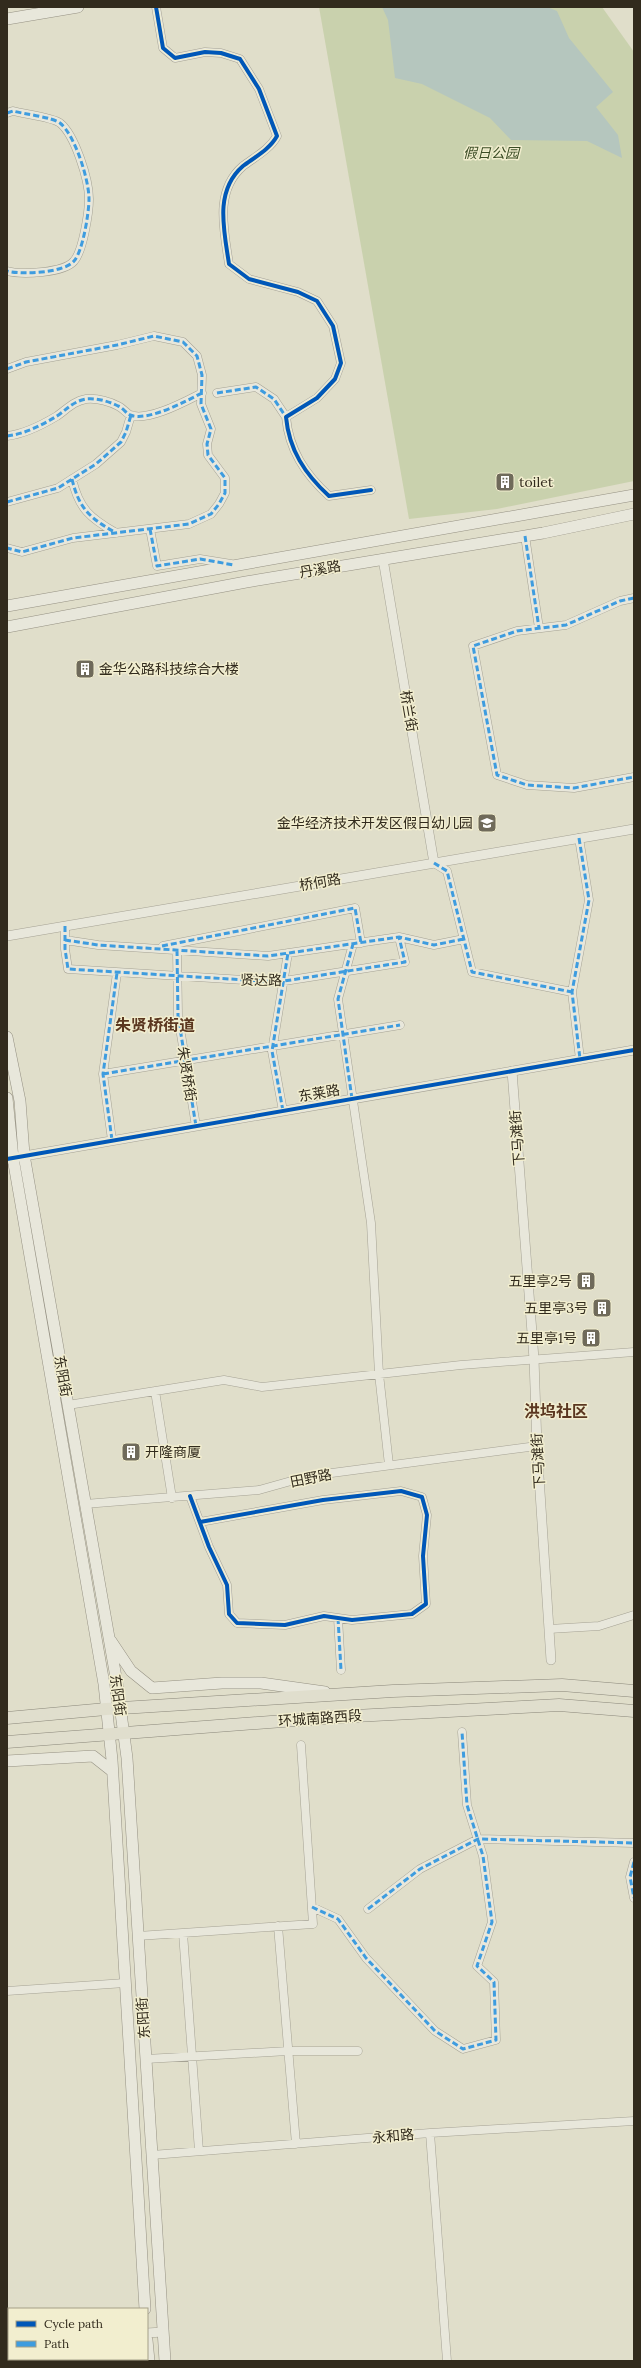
<svg xmlns="http://www.w3.org/2000/svg" width="641" height="2368" viewBox="0 0 641 2368" font-family="Lora,'Noto Sans SC',serif">
<rect width="100%" height="100%" fill="#e0deca"/>
<path fill="#c9d1ad" d="M319,7H602L634,52V481L497,509L409,519Z"/>
<path fill="#b5c6be" d="M382,7H547L557,11L569,38L613,92L596,107L618,135L622,158L587,141L511,140L490,118L422,84L395,78L388,20Z"/>
<g fill="none" stroke-linecap="round" stroke-linejoin="round">
<g stroke="#a5a294" stroke-width="9">
<path id="minor" d="M156,7L163,48L175,58L205,52L221,53L240,59L259,89L277,136C270,149 255,157 243,166C214,191 224,230 229,264L249,279L298,292L317,301L333,326L341,363L335,379L317,398L286,417C289,450 305,474 329,496L371,490
M7,113L13,111C23,114 52,117 60,123C75,135 89,180 89,199C89,212 83,251 74,261C64,273 22,275 7,271
M7,369L26,362L117,345L154,336L183,342L197,356L202,375L201,404L211,429L207,444L208,455L225,478V493L219,504L211,514L189,524L73,538L22,552L7,548
M217,393L256,387L274,399L286,417
M7,436C25,434 42,425 57,416C67,409 74,401 86,399C97,398 108,401 118,406C123,408 126,413 130,415C148,422 186,401 202,393
M72,479C79,509 90,518 116,533
M7,502L58,488L96,464L121,442L126,432L131,415
M150,529L157,566L200,559L231,564
M525,536L539,628
M634,598L620,601L566,625L517,631L473,646L497,775L527,785L574,788L634,777
M579,838L589,900L572,992L580,1059
M434,863L447,871L472,972L572,992
M65,926V949L68,969L278,982L405,962L399,937L434,945L464,939
M65,940L98,945L268,956L399,937
M353,944L338,999L371,1223L379,1374L389,1465
M163,946L355,908L361,943
M177,950L178,1016L196,1126
M103,1074L400,1025
M283,1111L272,1051L288,953
M112,1140L103,1074L117,973
M155,1391L172,1498
M68,1405L224,1380L262,1387L461,1365L634,1352
M190,1496L209,1547L227,1585L229,1614L237,1623L285,1625L324,1616L352,1620L412,1614L426,1604L423,1556L427,1515L422,1497L401,1491L323,1500L200,1522
M85,1504L259,1490L309,1476L537,1446
M338,1618L341,1670
M549,1629L599,1626L634,1615
M634,1862L630,1877L634,1898
M312,1907L338,1919L366,1958L435,2031L463,2049L496,2040L494,1982L477,1966L492,1922L483,1856L467,1805L462,1732
M368,1909L420,1869L478,1839L634,1843
M278,1926L296,2144
M183,1933L199,2151
M138,1936L313,1924L301,1745
M7,1991L125,1983
M146,2059L288,2051H358
M430,2133L447,2361
M152,2155L430,2133L634,2121"/>
</g>
<g stroke="#a5a294" stroke-width="10">
<path id="tertiary" d="M383,559L434,863
M7,936L634,829
M512,1071L534,1359L537,1446L551,1660
M7,1159L634,1050
M147,2333L163,2332
M7,2343L9,2342"/>
</g>
<g stroke="#959183" stroke-width="12">
<path id="secondary" d="M7,19L78,7
M7,606L634,495
M7,627L246,582L543,533L634,514
M7,1037L20,1101L24,1155L117,1683L127,1758L165,2361
M7,1098L13,1158L104,1684L112,1760L145,2309
M111,1641L131,1671L152,1688L222,1683H261L325,1692
M7,1761L93,1756L112,1771
M147,2340L149,2361"/>
</g>
<g stroke="#8a877a" stroke-width="13">
<path id="primary" d="M7,1718L106,1709L393,1691L562,1685L634,1691
M7,1742L336,1717L559,1705L634,1711"/>
</g>
<use href="#minor" stroke="#e8e7db" stroke-width="8"/>
<use href="#tertiary" stroke="#e8e7db" stroke-width="9"/>
<use href="#secondary" stroke="#e8e7db" stroke-width="11"/>
<use href="#primary" stroke="#e0decd" stroke-width="12"/>
<path stroke="#3e9cdf" stroke-width="3" stroke-dasharray="6 3" stroke-linecap="butt" d="M7,113L13,111C23,114 52,117 60,123C75,135 89,180 89,199C89,212 83,251 74,261C64,273 22,275 7,271
M7,369L26,362L117,345L154,336L183,342L197,356L202,375L201,404L211,429L207,444L208,455L225,478V493L219,504L211,514L189,524L73,538L22,552L7,548
M217,393L256,387L274,399L286,417
M7,436C25,434 42,425 57,416C67,409 74,401 86,399C97,398 108,401 118,406C123,408 126,413 130,415C148,422 186,401 202,393
M72,479C79,509 90,518 116,533
M7,502L58,488L96,464L121,442L126,432L131,415
M150,529L157,566L200,559L234,565
M525,536L539,628
M634,598L620,601L566,625L517,631L473,646L497,775L527,785L574,788L634,777
M579,838L589,900L572,992L580,1059
M434,863L447,871L472,972L572,992
M65,926V949L68,969L278,982L405,962L399,937L434,945L464,939
M65,940L98,945L268,956L399,937
M162,946L355,908L361,943
M177,950L178,1016L196,1126
M103,1074L400,1025
M352,1099L338,999L353,944
M283,1111L272,1051L288,953
M112,1140L103,1074L117,973
M338,1618L341,1670
M634,1862L630,1877L634,1898
M312,1907L338,1919L366,1958L435,2031L463,2049L496,2040L494,1982L477,1966L492,1922L483,1856L467,1805L462,1732
M368,1909L420,1869L478,1839L634,1843"/>
<g stroke="#f2eecf" stroke-width="6">
<path id="cycleway" d="M156,7L163,48L175,58L205,52L221,53L240,59L259,89L277,136C270,149 255,157 243,166C214,191 224,230 229,264L249,279L298,292L317,301L333,326L341,363L335,379L317,398L286,417C289,450 305,474 329,496L371,490
M7,1159L634,1050
M190,1496L209,1547L227,1585L229,1614L237,1623L285,1625L324,1616L352,1620L412,1614L426,1604L423,1556L427,1515L422,1497L401,1491L323,1500L200,1522"/>
</g>
<use href="#cycleway" stroke="#0057b8" stroke-width="4"/>
</g>
<defs>
<g id="building-square" transform="scale(1)"><rect x="-9" y="-9" width="18" height="18" rx="4" fill="#6f6a5a" stroke="#f2eecf"/><path d="M-4-6H4V6H1V3H-1V6H-4ZM-2.5-4.3h1.7v1.8h-1.7ZM.8-4.3h1.7v1.8H.8ZM-2.5-1h1.7V.8h-1.7ZM.8-1h1.7V.8H.8Z" fill="#fff"/></g>
<g id="school-square" transform="scale(1)"><rect x="-9" y="-9" width="18" height="18" rx="4" fill="#6f6a5a" stroke="#f2eecf"/><path d="M0-5L7-2L0 1L-7-2ZM-4 1L0 2.5L4 1V4Q0 6-4 4Z" fill="#fff"/></g>
</defs>
<g fill-rule="evenodd">
<use href="#building-square" x="505" y="482"/>
<use href="#building-square" x="85" y="669"/>
<use href="#school-square" x="487" y="823"/>
<use href="#building-square" x="586" y="1281"/>
<use href="#building-square" x="602" y="1308"/>
<use href="#building-square" x="591" y="1338"/>
<use href="#building-square" x="131" y="1452"/>
</g>
<g text-anchor="middle" dominant-baseline="central" stroke-width="3" stroke-linejoin="round" paint-order="stroke">
<g font-size="14" font-style="italic" fill="#3b4d25" stroke="#f2eecf">
<text x="491" y="153">假日公园</text>
</g>
<g font-size="14" fill="#322b1d" stroke="#f2eecf" text-anchor="end">
<text x="519" y="482" text-anchor="start">toilet</text>
<text x="99" y="669" text-anchor="start">金华公路科技综合大楼</text>
<text x="473" y="823">金华经济技术开发区假日幼儿园</text>
<text x="572" y="1281">五里亭2号</text>
<text x="588" y="1308">五里亭3号</text>
<text x="577" y="1338">五里亭1号</text>
<text x="145" y="1452" text-anchor="start">开隆商厦</text>
</g>
<g font-size="14" fill="#322b1d" stroke="#f2eecf">
<text transform="translate(320 569) rotate(-10)">丹溪路</text>
<text transform="translate(409 711) rotate(80)">桥兰街</text>
<text transform="translate(320 882) rotate(-10)">桥何路</text>
<text transform="translate(261 980) rotate(1)">贤达路</text>
<text transform="translate(187 1074) rotate(81)">朱贤桥街</text>
<text transform="translate(319 1093) rotate(-10)">东莱路</text>
<text transform="translate(517 1138) rotate(-94)">下马滩街</text>
<text transform="translate(63 1376) rotate(80)">东阳街</text>
<text transform="translate(538 1461) rotate(-93)">下马滩街</text>
<text transform="translate(311 1478) rotate(-11)">田野路</text>
<text transform="translate(118 1695) rotate(82)">东阳街</text>
<text transform="translate(320 1718) rotate(-4)">环城南路西段</text>
<text transform="translate(143 2018) rotate(-94)">东阳街</text>
<text transform="translate(393 2136) rotate(-5)">永和路</text>
</g>
<g font-size="16" font-weight="bold" fill="#5b3720" stroke="#f2eecf">
<text x="155" y="1025">朱贤桥街道</text>
<text x="556" y="1411">洪坞社区</text>
</g>
</g>
<rect width="641" height="2368" fill="none" stroke="#322b1d" stroke-width="16"/>
<rect x="8" y="2308" width="140" height="52" fill="#f2eecf" stroke="#a5a088"/>
<rect x="16" y="2321" width="20" height="6" fill="#0057b8" stroke="#a5a088"/>
<text x="44" y="2328" font-size="12" fill="#322b1d">Cycle path</text>
<rect x="16" y="2341" width="20" height="6" fill="#3e9cdf" stroke="#a5a088"/>
<text x="44" y="2348" font-size="12" fill="#322b1d">Path</text>
</svg>
